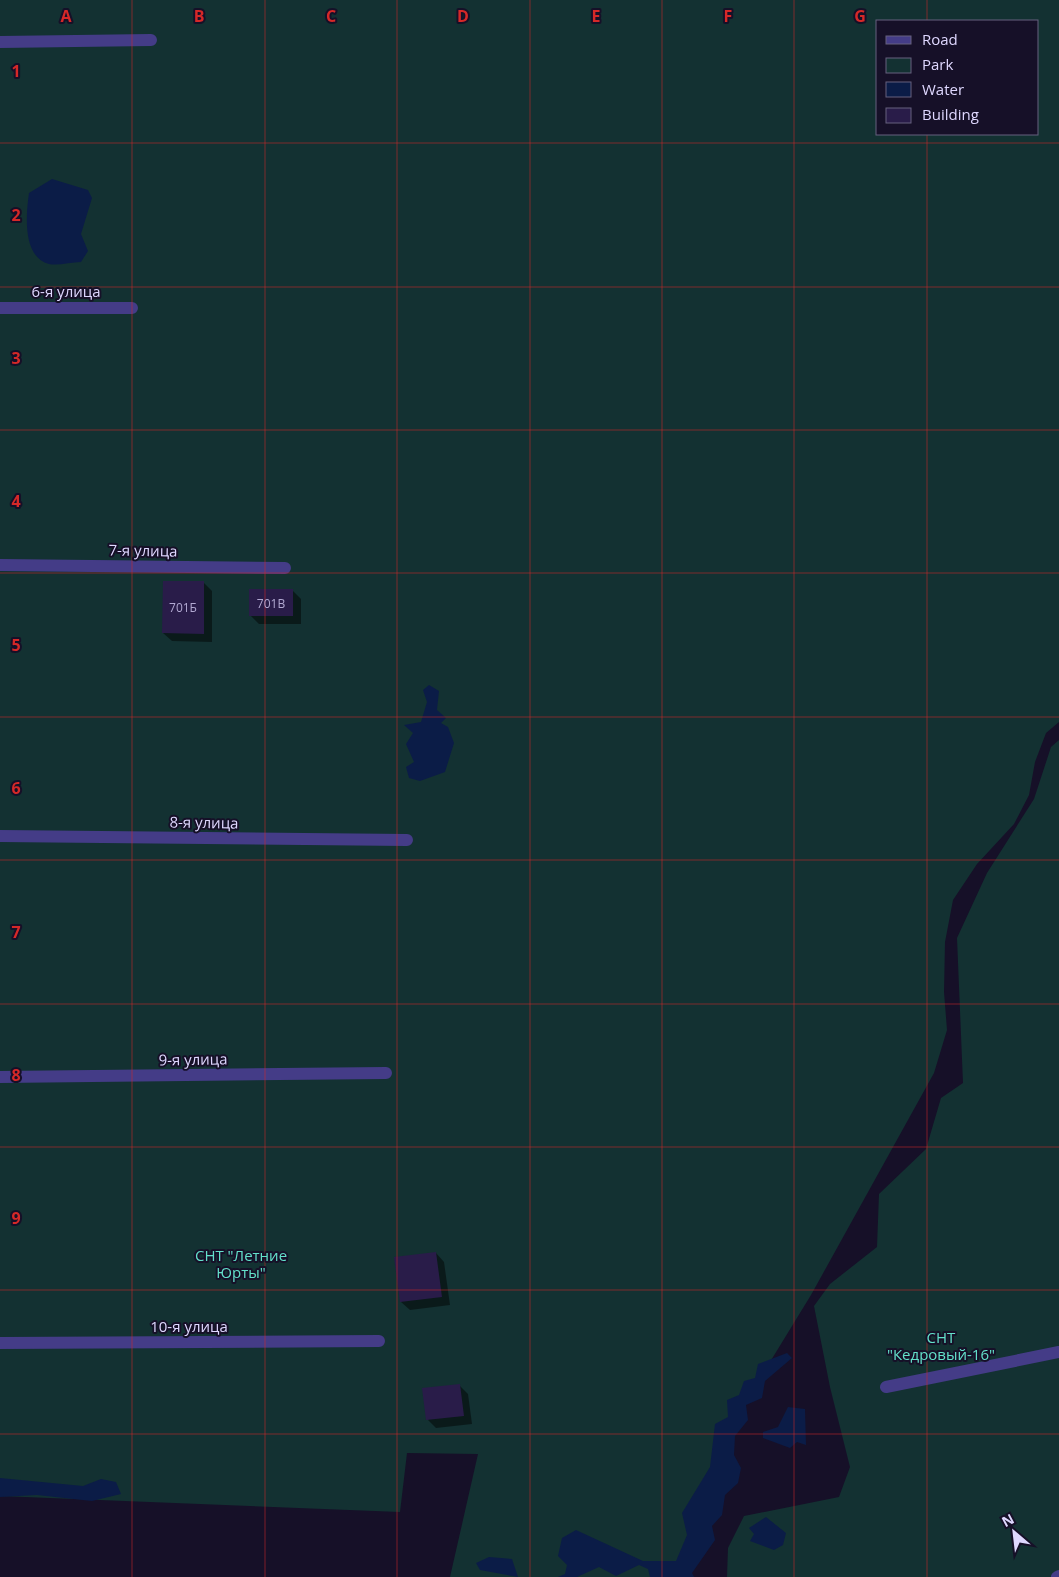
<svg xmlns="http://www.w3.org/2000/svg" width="1059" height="1577" viewBox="0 0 1059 1577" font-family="'Open Sans',sans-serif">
<rect width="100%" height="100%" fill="#161028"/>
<path fill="#133132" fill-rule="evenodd" d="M0,0H1059V722L1046,733L1035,762L1029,795L1014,824L977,864L953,900L945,942L944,992L947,1030L934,1073L811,1295L727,1432L689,1577H450L478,1454L407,1453L400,1512L0,1496ZM878,21H1038V134H878Z
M1059,740V1577H727L728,1548L744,1516L839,1497L850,1467L830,1387L814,1306L830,1284L877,1247L879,1194L926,1149L941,1098L963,1083L957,938L987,873L1034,799L1051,747Z"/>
<path fill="#0b1c47" d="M52,179L88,190L92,198L81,234L88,251L81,262C71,262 58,266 49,264C22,257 26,214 29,193Z
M429,685L439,691L437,710L446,718L441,723L448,727L454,743L445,772L420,781L409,778L406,767L414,762L406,744L413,733L404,725L421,722L427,702L423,690Z
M787,1353L792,1358L765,1381L762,1398L746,1405L748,1420L735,1436L734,1455L741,1468L738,1483L725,1495L722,1515L712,1526L715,1540L692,1573L694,1577H650L648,1569L639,1565L616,1576L599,1567L577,1577H558L565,1574L567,1565L558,1556L562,1538L576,1530L643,1561H676L687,1535L682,1513L710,1467L715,1424L728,1417L727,1400L739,1395L744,1381L755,1378L758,1364Z
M788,1407L805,1409L806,1445L797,1442L790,1448L763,1438V1432L778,1427Z
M0,1478L83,1486L101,1479L116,1482L121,1494L92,1501L37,1495L0,1497Z
M766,1517L786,1533L783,1545L774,1550L750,1541L754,1534L749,1528Z
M489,1557L512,1559L518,1577L480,1570L476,1563Z"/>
<path fill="#0007" d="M204,583L212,591V642L172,641L163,633Z
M293,591L301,599V624H259L250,615Z
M436,1253L444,1262L450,1305L410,1310L401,1302Z
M459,1385L468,1394L472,1424L436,1428L428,1420Z"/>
<path fill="#291c49" d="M163,581H204V634L162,633Z
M249,589H293V616H249Z
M436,1252L442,1297L400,1302L394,1257Z
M460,1384L464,1416L426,1420L422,1388Z"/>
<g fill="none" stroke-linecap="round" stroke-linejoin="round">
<path stroke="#443c87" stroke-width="12" d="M0,42L151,40
M0,308H132
M0,565L285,568
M0,836L407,840
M0,1077L386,1073
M0,1343L379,1341
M886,1387L1059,1352
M1057,1577L1059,1576"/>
</g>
<path fill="none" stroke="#d62828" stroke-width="1" stroke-opacity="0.55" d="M132,0V1577M265,0V1577M397,0V1577M530,0V1577M662,0V1577M794,0V1577M927,0V21M927,134V1577M0,143H1059M0,287H1059M0,430H1059M0,573H1059M0,717H1059M0,860H1059M0,1004H1059M0,1147H1059M0,1290H1059M0,1434H1059"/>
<g text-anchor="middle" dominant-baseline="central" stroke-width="4" stroke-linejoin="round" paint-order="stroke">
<g font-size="12" fill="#b2a9d2">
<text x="271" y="603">701В</text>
<text x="183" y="607">701Б</text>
</g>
<g font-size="15" fill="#dfd8ff" stroke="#161028">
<text x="66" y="291">6-я улица</text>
<text transform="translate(143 550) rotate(1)">7-я улица</text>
<text transform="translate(204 822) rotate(1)">8-я улица</text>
<text transform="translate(193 1059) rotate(-1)">9-я улица</text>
<text x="189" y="1326">10-я улица</text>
</g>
<g font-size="15" fill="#63e0ca" stroke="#161028">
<text x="241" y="1255">СНТ "Летние<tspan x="241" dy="17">Юрты"</tspan></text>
<text x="941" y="1337">СНТ<tspan x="941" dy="17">"Кедровый-16"</tspan></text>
</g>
</g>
<g font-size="16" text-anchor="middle" font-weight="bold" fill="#d62828" stroke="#161028" stroke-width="4" stroke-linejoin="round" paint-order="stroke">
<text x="66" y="22">A</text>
<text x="199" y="22">B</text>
<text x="331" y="22">C</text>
<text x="463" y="22">D</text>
<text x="596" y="22">E</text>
<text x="728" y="22">F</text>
<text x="860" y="22">G</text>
<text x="16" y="77">1</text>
<text x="16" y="221">2</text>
<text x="16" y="364">3</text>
<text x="16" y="507">4</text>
<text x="16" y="651">5</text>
<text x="16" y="794">6</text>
<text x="16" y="938">7</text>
<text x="16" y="1081">8</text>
<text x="16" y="1224">9</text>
</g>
<rect x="876" y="20" width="162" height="115" fill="#161028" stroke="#66607e"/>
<rect x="886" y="36" width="25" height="8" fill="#443c87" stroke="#66607e"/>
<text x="922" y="45" font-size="15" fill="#dfd8ff">Road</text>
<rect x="886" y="58" width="25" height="15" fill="#133132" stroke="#66607e"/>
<text x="922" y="70" font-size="15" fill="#dfd8ff">Park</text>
<rect x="886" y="82" width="25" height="15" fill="#0b1c47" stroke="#66607e"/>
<text x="922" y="95" font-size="15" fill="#dfd8ff">Water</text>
<rect x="886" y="108" width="25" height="15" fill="#291c49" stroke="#66607e"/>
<text x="922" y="120" font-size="15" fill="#dfd8ff">Building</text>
<g transform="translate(1014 1532) rotate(332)" stroke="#161028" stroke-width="4" paint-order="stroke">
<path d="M0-4L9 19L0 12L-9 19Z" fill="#dfd8ff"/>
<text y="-8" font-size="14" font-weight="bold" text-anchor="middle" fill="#dfd8ff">N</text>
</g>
</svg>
